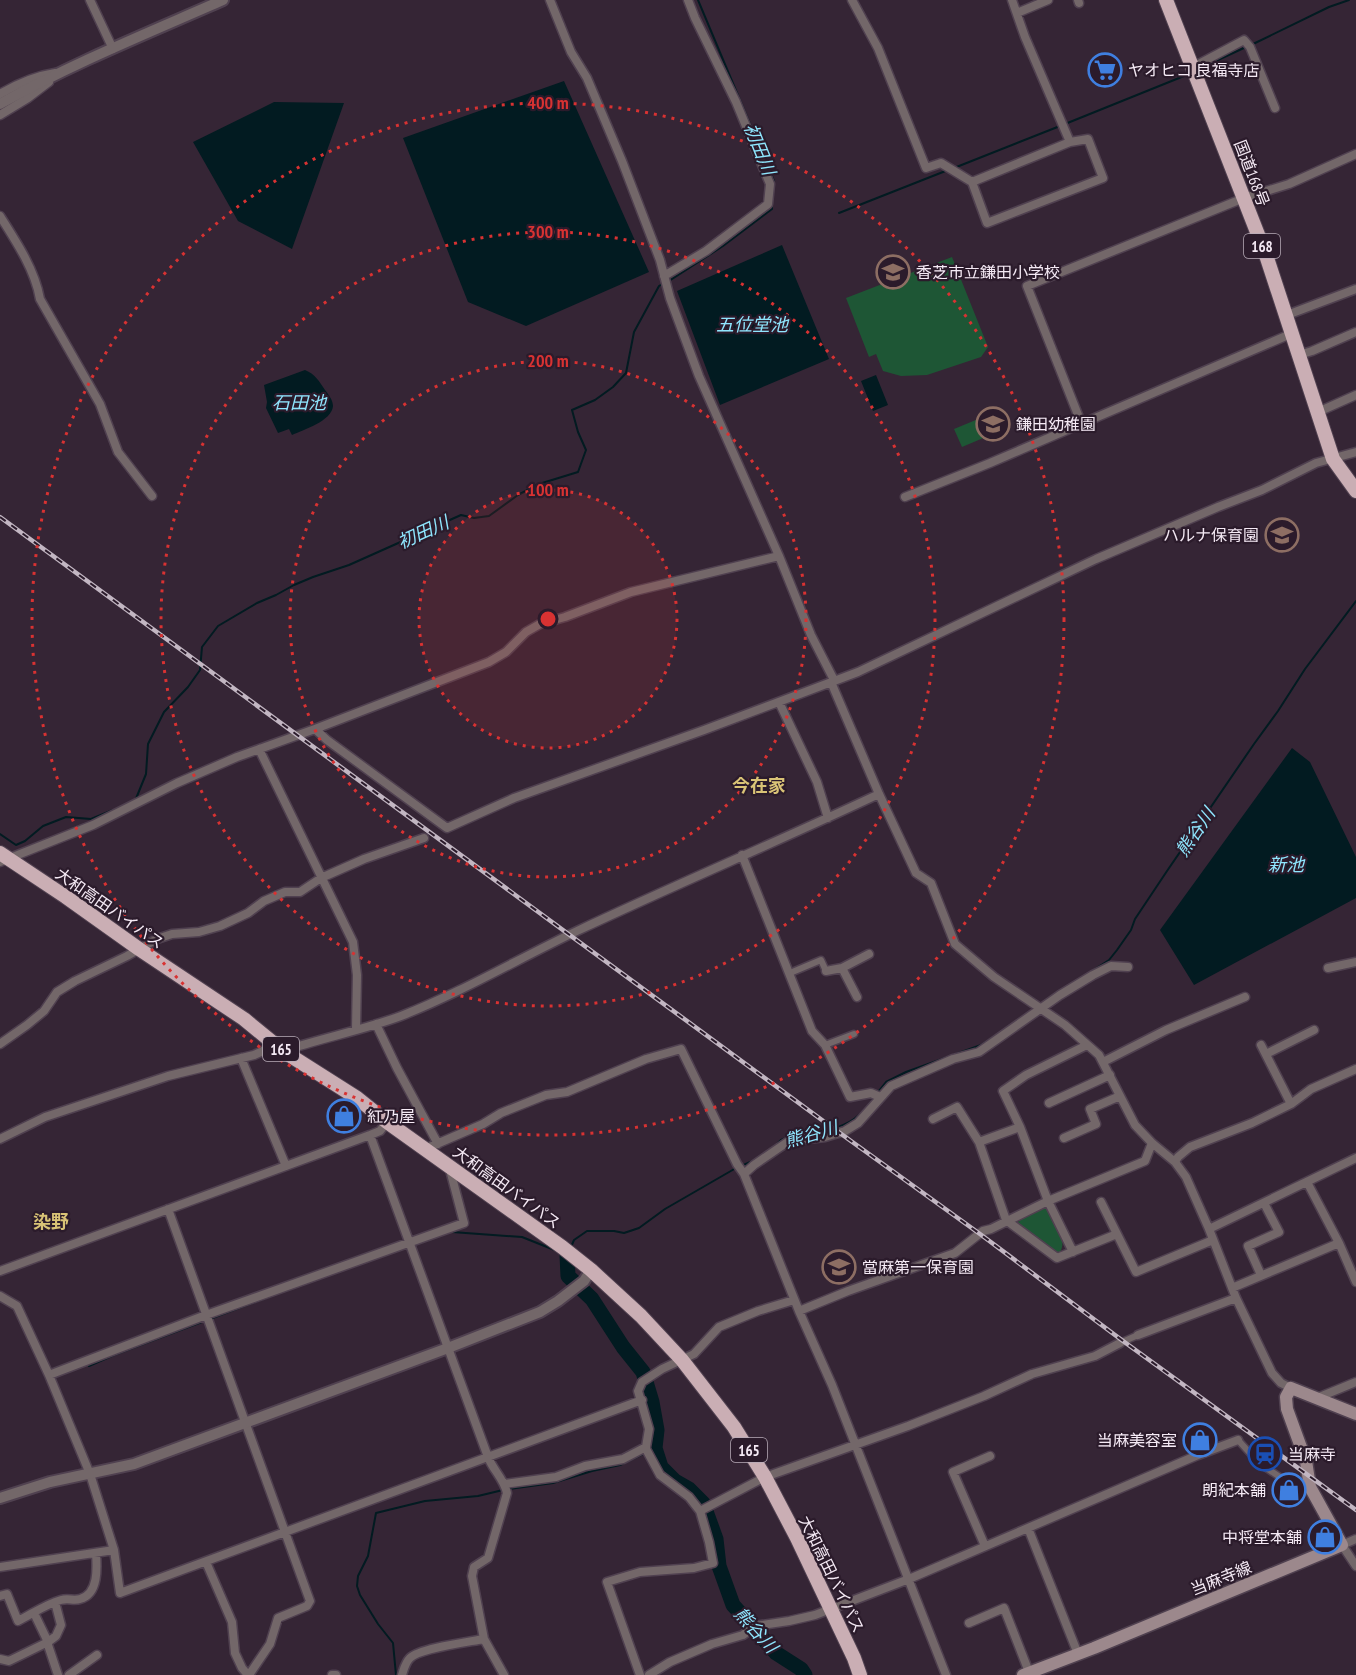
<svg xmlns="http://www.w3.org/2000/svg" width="1356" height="1675" viewBox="0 0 1356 1675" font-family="'PT Sans Narrow','Noto Sans JP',sans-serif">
<rect width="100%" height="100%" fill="#352535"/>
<path fill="#1e5635" d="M952,257L988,347L981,357L927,375L901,376L883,371L876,354L869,357L846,298Z
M1000,410L1007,428L962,447L954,429Z
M1048,1206C1054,1219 1068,1239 1060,1252L1057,1253L1017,1225L1019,1220Z"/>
<path fill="#021b21" d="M564,81L649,272L526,326L468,302L403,138Z
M274,102L344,103L292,249L238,221L193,142Z
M782,245L829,359L720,405L677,291Z
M305,370C315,374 319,381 325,390C328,394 333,400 333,406C332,421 303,430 292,435L289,429L278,433L266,408L267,402L264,385Z
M876,375L888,405L873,411L861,381Z
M1292,748L1310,762L1356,857V898L1194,985L1160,930Z"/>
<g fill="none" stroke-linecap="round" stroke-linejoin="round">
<path stroke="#021b21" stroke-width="2" d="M698,0L774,181V185
M1251,45L1329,7L1349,0
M1205,66L1246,47
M1065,124L1189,74
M954,168L1060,126
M839,213L948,170
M669,281L723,246L772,209V202
M135,801L146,774L148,744L164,712L188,687L200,670L202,647L218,626L257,603L276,595L294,585L313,577L349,565L461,515L474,518L489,516L518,495L539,484L578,472L586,450L578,432L572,410L595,400L613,387L626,373L634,332L659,286L664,283
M0,834L16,845L25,841L43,826L66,817L91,819L113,810
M1092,971L1109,960L1117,950L1131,930L1135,919L1167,871L1254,744L1278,711L1305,669L1356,601
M878,1092L886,1082L906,1072L981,1045L998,1034
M791,1137C814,1130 841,1132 859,1115C865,1110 870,1103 875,1097
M774,1147L781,1140L786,1138
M741,1166L755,1160
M452,1232L522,1237L557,1251
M571,1247L574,1240L587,1231H614L624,1233L639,1228L665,1209L736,1168
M89,1366L114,1355L271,1296
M509,1489L553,1483L592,1471L620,1465L645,1453
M396,1675L393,1643L378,1624L360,1595L357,1586L358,1576L368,1556L376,1513L425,1501L478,1496L503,1490"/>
<path stroke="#021b21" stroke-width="15" d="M567,1255L568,1276L592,1299L623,1347L643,1372L652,1402L657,1430L655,1448L661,1467L675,1481L689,1489L703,1503L716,1539L719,1566L733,1605L776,1653L801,1669L805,1675"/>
<g stroke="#504150" stroke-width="9">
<path id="pedestrian" d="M790,973L821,960L826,971
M825,1045L854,1034
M1120,1343L1138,1335
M1238,1440L1259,1463L1293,1486"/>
</g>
<g stroke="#504150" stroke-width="11">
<path id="minor" d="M90,0L113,49
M550,0L571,52L587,78L622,161L660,260L670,298L699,376L779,556L811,635L834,680
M852,0L878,48L926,168L941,163L972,182L987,223L1103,178L1088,139L1070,142L972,182
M1012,0L1025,37L1070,142
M1078,0L1079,3
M1017,13L1048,0
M1193,67L1244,40L1250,47L1275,108
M0,94C17,84 35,76 55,73
M0,115L28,98L49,82
M0,216C16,241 35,270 40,299L100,404L118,452L152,496
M664,276L706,251L768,204L770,184L736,102L695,18L688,0
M1287,315L1356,289
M1299,355L1312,351L1356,332
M1318,412L1356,395
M1082,425L1027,286L1244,198L1289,184L1356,154
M905,497L990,463L1293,333
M831,682L879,794L916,873L931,883L955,944L994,977L1065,1025L1099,1055L1135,1125L1152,1143L1175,1162L1186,1177L1209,1229L1236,1298L1272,1373L1281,1383L1291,1388
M779,702L817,782L828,818
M315,729L489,662L506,652L526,632L540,624L565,617L631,592L779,556
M259,749L353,942L357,975L356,1029
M742,855L812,1031L825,1045L850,1097L871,1093L880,1097
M0,862L93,825L177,783L237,757L315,729L327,740L447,828L514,798L704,730L858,672L1096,559L1218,507L1262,490L1316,463L1356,452
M1328,968L1356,962
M826,971L842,968
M857,997L842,968L869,954
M376,1024L397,1068L438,1144
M0,1044L27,1025L44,1011L57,992L75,981L127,956L157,939L172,934L199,932L220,926L248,913L264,901L285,892H300L321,878L364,859L424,838
M1261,1045L1291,1104
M283,1051C322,1038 363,1030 401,1016C462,992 518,959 577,931C677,884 779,841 879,794
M1266,1054L1314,1030
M241,1058L286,1166
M1103,1062L1166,1030L1245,997
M1049,1103L1110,1075
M933,1119L957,1107L979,1142L1006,1220L1057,1258L1117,1234L1136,1272L1213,1240
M370,1135L488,1457C493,1470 504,1479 507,1493L488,1558L474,1567L472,1576L484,1639L504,1675
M1064,1138L1096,1124L1090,1109L1120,1096
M0,1139L45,1117L168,1076L254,1055L276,1045
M979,1142L1020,1127
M425,1149L483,1124L501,1113L546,1095L567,1092L646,1059L681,1049L737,1164L744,1174L799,1311L832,1385L946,1675
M1175,1162L1178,1157L1190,1147L1252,1123L1291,1104L1311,1089L1356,1069
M744,1174L754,1165L789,1141L825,1137L845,1131L858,1123L891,1086L953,1059L979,1052L1060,995L1093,975L1111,966L1128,967
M1307,1182L1339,1243L1356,1282
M1101,1202L1117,1234
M168,1209L310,1601L307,1606L278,1618L270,1644L249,1675
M1209,1229L1356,1158
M1073,1252L1048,1201L1020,1127L1003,1091L1026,1075L1087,1045
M0,1271L370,1135L380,1131L387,1122
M1261,1275L1248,1246L1279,1232L1264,1203
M1232,1288L1339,1243
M0,1296L17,1306L49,1375L90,1474L114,1550L120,1593L642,1400
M799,1311L848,1291L955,1253L983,1231L991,1229L1048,1201L1145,1161L1152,1143
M1138,1335L1236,1298
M49,1375L206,1315L464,1223L449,1166
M1317,1398L1356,1382
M504,1484L556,1477L585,1466L623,1459L646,1447
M1293,1486L1310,1487
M700,1511L689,1497L660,1475L646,1449V1447L649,1429L638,1391L642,1382L662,1369L694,1354L719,1327L758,1311L794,1300
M1028,1528L1078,1654
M1356,1539L1342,1545L1356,1566
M985,1546L953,1472L990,1456
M206,1562L232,1622L235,1653L242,1668L248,1675
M0,1567L114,1550
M0,1596L7,1594L18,1621C32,1614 46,1604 61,1600C68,1598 74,1601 80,1599C99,1594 97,1567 96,1553
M34,1613L48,1642
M969,1623L1004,1608L1029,1672
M47,1642L58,1675
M0,1659L9,1661L48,1642L56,1636L61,1625L55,1602
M69,1675L97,1655
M332,1675H336
M402,1675C404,1669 405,1663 410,1658C420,1648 469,1642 484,1639
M640,1675L607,1582L640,1572L694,1568L713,1563L709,1542L700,1511L765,1477L908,1426L984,1396L1032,1374L1095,1356L1120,1343
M649,1675L670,1662L712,1644L743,1635L755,1626L789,1621L815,1615L909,1579L1198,1455L1238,1440"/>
</g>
<g stroke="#504150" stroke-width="14">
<path id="tertiary" d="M0,104C71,64 148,33 223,0
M0,1498L50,1482L134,1464L448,1348L540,1312L558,1301L584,1281L591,1270"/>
</g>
<g stroke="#504150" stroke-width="15">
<path id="secondary" d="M1023,1675L1094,1648L1342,1545L1310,1487L1306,1461L1287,1409L1286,1397L1291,1388L1356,1414"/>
</g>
<g stroke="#504150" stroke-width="16">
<path id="trunk" d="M1166,0L1266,255L1333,459L1356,491
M0,853L66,897L139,949L244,1019L283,1051L357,1098L387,1122L562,1247L591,1270L641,1316L682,1360L734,1427L765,1477L797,1538L854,1658L860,1675"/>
</g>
<use href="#pedestrian" stroke="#736769" stroke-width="6"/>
<use href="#minor" stroke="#736769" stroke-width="8"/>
<use href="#tertiary" stroke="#736769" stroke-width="10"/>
<use href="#secondary" stroke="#9c888c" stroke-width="12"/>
<use href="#trunk" stroke="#caaeb4" stroke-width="14"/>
<g stroke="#c2b6c2" stroke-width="4.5">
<path id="rail" d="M0,517L826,1123L980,1234L1123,1341L1356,1510"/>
</g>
<use href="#rail" stroke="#2b1b2b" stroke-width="2" stroke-dasharray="7" stroke-linecap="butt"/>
</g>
<circle cx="548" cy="619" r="129" fill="#d83232" fill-opacity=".12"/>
<g fill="none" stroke="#d83232" stroke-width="3" stroke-dasharray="3 6">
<circle cx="548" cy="619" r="129"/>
<circle cx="548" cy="619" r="258"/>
<circle cx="548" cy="619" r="387"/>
<circle cx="548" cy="619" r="516"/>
</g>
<defs>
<g id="supermarket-ring" transform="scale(1.725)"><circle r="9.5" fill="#2b1b2b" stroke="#3f7fe0" stroke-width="1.5"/><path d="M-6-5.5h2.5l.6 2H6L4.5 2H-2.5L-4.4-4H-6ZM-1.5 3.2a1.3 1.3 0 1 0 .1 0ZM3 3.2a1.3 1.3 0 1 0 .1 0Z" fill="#3f7fe0"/></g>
<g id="school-ring" transform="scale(1.725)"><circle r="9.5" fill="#2b1b2b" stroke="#8d6e63" stroke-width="1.5"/><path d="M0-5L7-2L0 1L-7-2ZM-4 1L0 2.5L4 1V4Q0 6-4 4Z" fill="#8d6e63"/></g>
<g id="shop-ring" transform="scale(1.725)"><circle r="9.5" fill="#2b1b2b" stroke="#3f7fe0" stroke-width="1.5"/><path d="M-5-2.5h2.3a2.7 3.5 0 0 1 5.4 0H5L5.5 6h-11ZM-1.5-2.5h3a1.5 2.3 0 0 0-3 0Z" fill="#3f7fe0"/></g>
<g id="station-ring" transform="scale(1.725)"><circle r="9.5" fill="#2b1b2b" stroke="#1a4fb4" stroke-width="1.5"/><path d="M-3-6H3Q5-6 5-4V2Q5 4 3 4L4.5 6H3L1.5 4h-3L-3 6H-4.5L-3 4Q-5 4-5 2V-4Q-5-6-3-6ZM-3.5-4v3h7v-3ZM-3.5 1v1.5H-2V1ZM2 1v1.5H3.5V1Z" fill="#1a4fb4"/></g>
</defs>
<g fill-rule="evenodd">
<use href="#supermarket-ring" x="1105" y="70"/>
<use href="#school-ring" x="893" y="272"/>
<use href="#school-ring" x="993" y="424"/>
<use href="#school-ring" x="1282" y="535"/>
<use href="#shop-ring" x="344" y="1116"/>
<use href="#school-ring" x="839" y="1267"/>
<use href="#shop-ring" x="1200" y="1440"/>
<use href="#station-ring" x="1265" y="1454"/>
<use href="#shop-ring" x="1289" y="1490"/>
<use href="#shop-ring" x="1325" y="1537"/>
</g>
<g text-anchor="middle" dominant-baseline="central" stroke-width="4.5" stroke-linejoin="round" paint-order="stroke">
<g fill="#2b1b2b" stroke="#b8acb8" stroke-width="1.5">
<rect x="1244" y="234" width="36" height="24" rx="4.5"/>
<rect x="263" y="1037" width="36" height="24" rx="4.5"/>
<rect x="731" y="1438" width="36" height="24" rx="4.5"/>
</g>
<g font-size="15" font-weight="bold" fill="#f5eaf5">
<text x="1262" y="246">168</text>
<text x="281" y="1049">165</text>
<text x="749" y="1450">165</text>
</g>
<g font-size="16" fill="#f5eaf5" stroke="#2b1b2b" text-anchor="start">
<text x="1128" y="70">ヤオヒコ 良福寺店</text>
<text x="916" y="272">香芝市立鎌田小学校</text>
<text x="1016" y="424">鎌田幼稚園</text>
<text x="1259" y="535" text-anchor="end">ハルナ保育園</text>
<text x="367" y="1116">紅乃屋</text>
<text x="862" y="1267">當麻第一保育園</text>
<text x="1177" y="1440" text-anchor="end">当麻美容室</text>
<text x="1288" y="1454">当麻寺</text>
<text x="1266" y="1490" text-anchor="end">朗紀本舗</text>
<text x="1302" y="1537" text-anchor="end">中将堂本舗</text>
</g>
<g font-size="16" fill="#f5eaf5" stroke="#2b1b2b">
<text transform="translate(1252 173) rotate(69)">国道168号</text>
<text transform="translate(110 908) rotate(35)">大和高田バイパス</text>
<text transform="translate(507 1187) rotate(36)">大和高田バイパス</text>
<text transform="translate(832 1574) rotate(64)">大和高田バイパス</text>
<text transform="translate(1221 1578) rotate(-22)">当麻寺線</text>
</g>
<g font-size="18" font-style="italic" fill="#8fe6fe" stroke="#2b1b2b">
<text transform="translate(760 149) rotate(68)">初田川</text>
<text x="752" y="324">五位堂池</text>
<text x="299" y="402">石田池</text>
<text transform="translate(423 532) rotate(-24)">初田川</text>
<text transform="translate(1195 832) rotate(-56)">熊谷川</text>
<text x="1286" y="864">新池</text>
<text transform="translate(811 1134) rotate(-16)">熊谷川</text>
<text transform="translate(756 1630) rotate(48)">熊谷川</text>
</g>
<g font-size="18" font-weight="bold" fill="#d9c376" stroke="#2b1b2b">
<text x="759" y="785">今在家</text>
<text x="51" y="1221">染野</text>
</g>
</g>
<circle cx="548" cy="619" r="9" fill="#d83232" stroke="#2b1b2b" stroke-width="3"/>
<g font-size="18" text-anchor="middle" font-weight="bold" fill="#d83232" stroke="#2b1b2b" stroke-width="4.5" stroke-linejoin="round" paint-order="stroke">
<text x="548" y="109">400 m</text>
<text x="548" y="238">300 m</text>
<text x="548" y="367">200 m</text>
<text x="548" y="496">100 m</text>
</g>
</svg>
